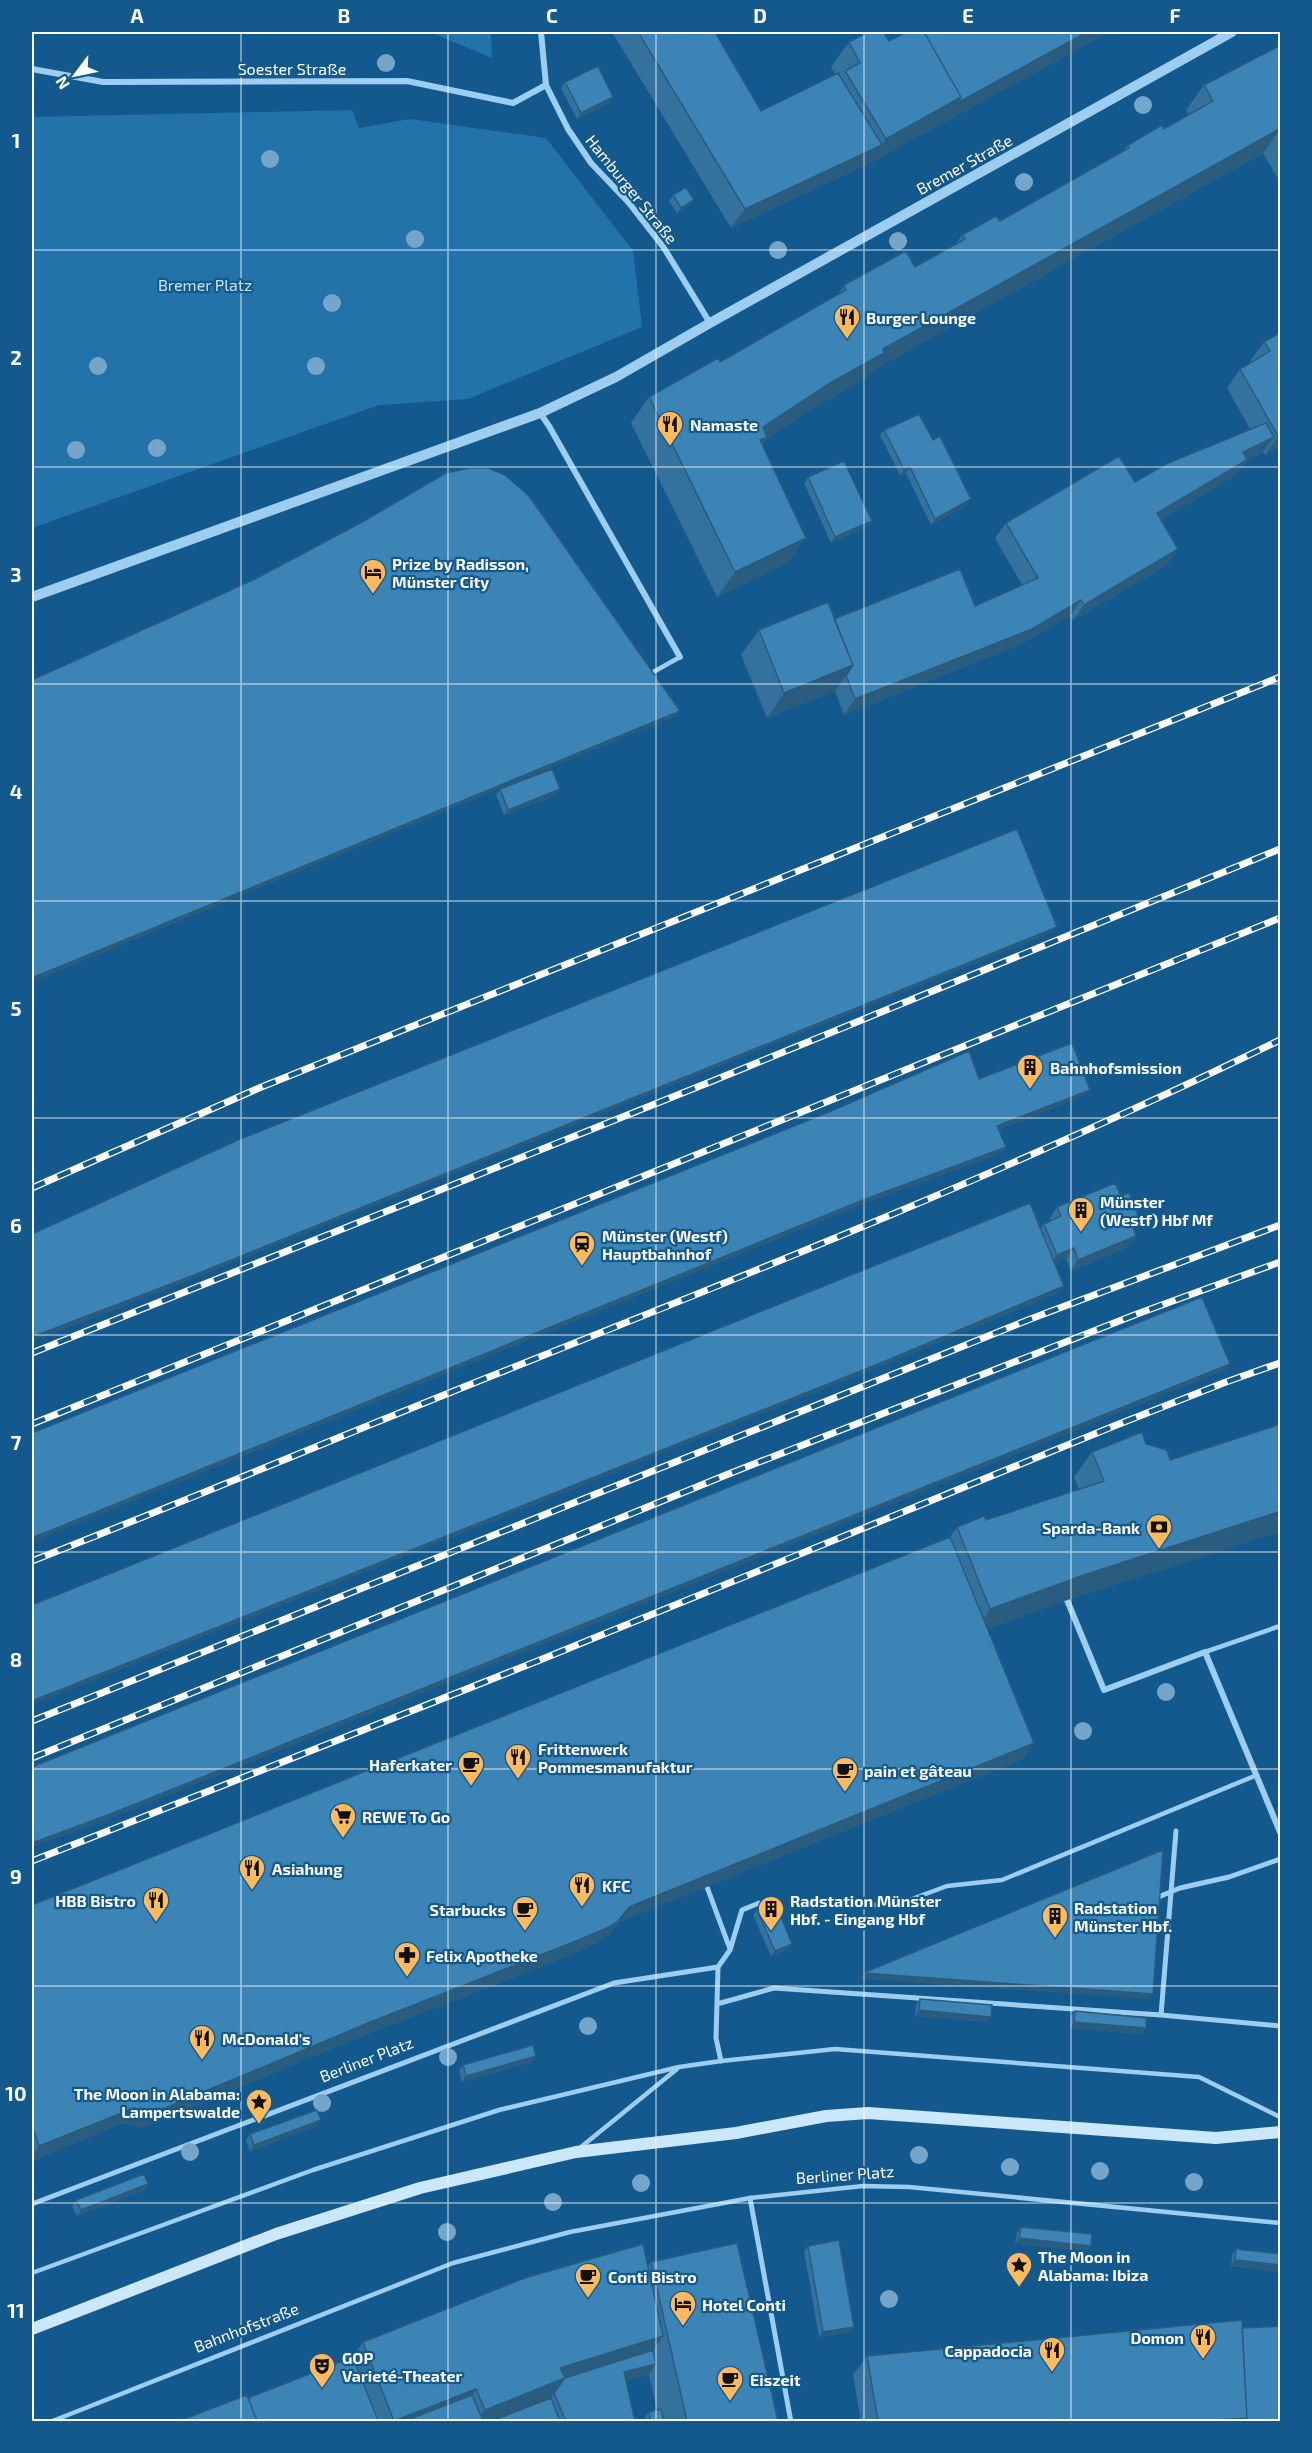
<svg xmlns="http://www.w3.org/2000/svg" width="1312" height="2453" viewBox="0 0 1312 2453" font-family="'Exo 2',sans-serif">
<rect width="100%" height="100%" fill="#14598d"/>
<path fill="#2373aa" d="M442,32H491L492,58L437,35Z
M352,110L359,128L410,119L546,138L633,251L642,327L468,399L379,405L32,528V117Z"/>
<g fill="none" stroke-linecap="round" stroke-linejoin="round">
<path stroke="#9dcef1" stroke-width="4.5" d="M648,675L680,657
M1205,1652L1280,1626
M866,1906L904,1902L947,1886L1002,1880L1257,1775
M581,2147L677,2069
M32,2273L313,2170L499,2110L679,2067L721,2061L835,2049L1199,2077L1280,2117
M50,2422L453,2263L570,2232L750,2198L863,2186L909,2187L1280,2223"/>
<path stroke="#9dcef1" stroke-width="5" d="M707,1887L730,1949
M1156,1898L1180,1888L1229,1877L1280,1859
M717,2004L774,1988L1161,2015L1280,2026
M1161,2015L1176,1831
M721,2061L716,2038L718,1967L730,1950L742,1910L759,1903L763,1912
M750,2198L791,2422
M32,2204L614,1983L718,1967"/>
<path stroke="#9dcef1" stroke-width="6" d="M541,32L546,85L568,129L591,163L629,203L664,248L710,323
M32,69L103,82L407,81L513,103L546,85
M540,413L549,426L680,657
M1067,1600L1104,1690L1205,1652L1280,1832"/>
<path stroke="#9dcef1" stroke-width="10" d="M32,597L540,413L616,377L710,323L1232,32"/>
<path stroke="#cbe7fb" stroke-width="12" d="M32,2329L276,2234L420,2188L576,2152L736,2133L826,2116L868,2113L1216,2138L1280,2132"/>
<g stroke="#fff" stroke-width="7">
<path id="rail" d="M32,1188L259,1088L1280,677
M32,1353L710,1082L1280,849
M32,1424L1280,918
M32,1561C188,1500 343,1435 499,1373C762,1269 1026,1164 1280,1040
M32,1721L1033,1318L1280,1225
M32,1758L726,1475L1137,1314L1280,1262
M32,1861L540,1660L1114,1426L1226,1382L1280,1363"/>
</g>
<use href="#rail" stroke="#14598d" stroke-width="4.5" stroke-dasharray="14" stroke-linecap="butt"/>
</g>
<g fill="#75a6ca">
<circle cx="386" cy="63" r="9"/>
<circle cx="1143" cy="105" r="9"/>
<circle cx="270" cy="159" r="9"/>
<circle cx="1024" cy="182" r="9"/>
<circle cx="415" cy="239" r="9"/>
<circle cx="898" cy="241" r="9"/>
<circle cx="778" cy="250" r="9"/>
<circle cx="332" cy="303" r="9"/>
<circle cx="98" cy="366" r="9"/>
<circle cx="316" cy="366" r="9"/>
<circle cx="157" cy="448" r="9"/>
<circle cx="76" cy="450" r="9"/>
<circle cx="1166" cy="1692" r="9"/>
<circle cx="1083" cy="1731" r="9"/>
<circle cx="588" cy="2026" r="9"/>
<circle cx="448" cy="2057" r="9"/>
<circle cx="322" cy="2103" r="9"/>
<circle cx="190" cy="2152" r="9"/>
<circle cx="919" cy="2155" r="9"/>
<circle cx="1010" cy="2167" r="9"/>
<circle cx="1100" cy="2171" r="9"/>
<circle cx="1194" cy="2182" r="9"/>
<circle cx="641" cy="2183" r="9"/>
<circle cx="553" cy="2202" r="9"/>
<circle cx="447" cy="2232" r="9"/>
<circle cx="889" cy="2299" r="9"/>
</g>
<path fill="#34729d" d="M612,32H715L761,111L835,74L831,67L849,42L889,41L907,32H1109L868,164L731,228Z
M1281,45V184L1263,153L872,371L866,378L812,409L767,438L762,445L788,563L717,597L631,423L649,397L720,362L838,294L844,285L915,267L955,245L962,235L1000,221L1122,152L1128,145L1164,129L1189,115L1186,110L1204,85Z
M565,82L609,103L577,119L561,88Z
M673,195L690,205L677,213L669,201Z
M1281,332V446L1265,455L1263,452L1247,461L1236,475L1161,520L1167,565L1073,620L1070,616L1021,644L844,715L835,691L767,718L741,655L759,630L834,619L975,606L1022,585L995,538L1006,523L1135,482L1250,429L1227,388L1240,369L1251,363L1250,361L1264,342Z
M884,430L933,440L971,499L967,505L931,525L906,473L900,475L880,435Z
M808,477L872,521L868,526L831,543L804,483Z
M500,789H560L556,795L504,815L496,795Z
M1121,1196L1139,1218L1133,1226L1136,1236L1128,1247L1071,1271L1066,1259L1055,1264L1064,1286L1060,1292L879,1367L1040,1229L1044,1224L1051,1221L1050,1218L1057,1207Z
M1281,1424V1531L1067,1600L987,1629L1023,1759L635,1915L618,1923L607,1936L598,1942L571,1955L357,2038L147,2126L136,2127L123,2123L32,2161V1905L950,1537L957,1527L986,1520L1079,1490L1074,1477L1092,1452L1146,1444L1170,1460Z
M757,1910L792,1944L788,1949L771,1956L753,1915Z
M920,1999L991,2017L987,2022L915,2016L916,2005Z
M1075,2011L1146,2028L1142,2034L1070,2028L1071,2016Z
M536,2056L532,2062L462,2082L459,2071L463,2065Z
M317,2126L250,2151L246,2140L250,2134Z
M148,2184L144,2190L77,2216L72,2206L76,2200Z
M1021,2227L1091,2246L1087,2251L1015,2244L1017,2233Z
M808,2246L854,2327L850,2332L819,2337L804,2251Z
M1236,2249L1281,2254V2272L1231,2266L1232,2255Z
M651,2262L778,2421H646L645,2417L649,2412L657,2410L649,2375L626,2380L635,2421H179L248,2398L353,2357L363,2342L648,2266Z
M1242,2328L1281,2421H861L853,2375L867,2356Z"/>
<path fill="#2a5c7f" d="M1087,32H1109L868,164L731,228L745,209L882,145L886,139L961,97Z
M613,97L609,103L577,119L581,113Z
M1281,128L1263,153L872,371L866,378L812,409L767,438L750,463L763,427L883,349Z
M694,200L690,205L677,213L681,208Z
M1281,435V446L1265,455L1278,436Z
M1274,437L1263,452L1247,461L1236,475L1146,529L1157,513L1243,452Z
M910,467L906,473L900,475L904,469Z
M971,499L967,505L931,525L935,519Z
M872,521L868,526L831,543L835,537Z
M806,538L788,563L717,597L735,572Z
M1178,549L1167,565L1073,620L1084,605Z
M1081,600L1070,616L1021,644L844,715L855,699Z
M853,665L835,691L767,718L784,693Z
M680,711L676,716L32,982V978Z
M560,789L556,795L504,815L508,810Z
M1057,927L1053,932L185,1282L32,1342V1337Z
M1090,1090L1086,1095L994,1132L997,1126Z
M1006,1147L1002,1153L859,1206L32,1542V1538L863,1200Z
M1139,1218L1131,1228V1221Z
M1136,1236L1128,1247L1071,1271L1078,1260Z
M1074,1248L1066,1259L1049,1266L1057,1255Z
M1064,1286L1060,1292L879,1367L32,1705V1701Z
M1230,1364L1226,1370L109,1819L32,1847V1843Z
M1281,1511V1531L1067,1600L973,1635L990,1609L1084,1575Z
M1034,1743L1023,1759L618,1923L607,1936L598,1942L571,1955L357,2038L147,2126L136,2127L123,2123L32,2161V2157L39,2146Z
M792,1944L788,1949L771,1956L775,1951Z
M863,1973L1153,1994L1149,1999L859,1979Z
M919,2010L991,2017L987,2022L915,2016Z
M1074,2022L1146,2028L1142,2034L1070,2028Z
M536,2056L532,2062L462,2082L466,2076Z
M321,2120L317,2126L250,2151L254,2145Z
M148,2184L144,2190L77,2216L81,2210Z
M1019,2238L1091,2246L1087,2251L1015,2244Z
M1235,2260L1281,2265V2272L1231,2266Z
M854,2327L850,2332L819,2337L823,2332Z
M663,2336L646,2361L557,2389L547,2403L502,2421H477L485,2410L560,2368Z
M656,2364L649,2375L616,2383L624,2372Z
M476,2389L459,2415L441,2421H394Z
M1247,2418L1244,2421H1203Z"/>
<path fill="#3c84b6" stroke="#2a5c7f" stroke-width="1.5" d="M638,32H715L761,111L838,73L882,145L745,209Z
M868,32H883L889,41L907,32H924L961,97L886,139L845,71L860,63L849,42Z
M924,32H1087L957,103L961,97Z
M1281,45V128L883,349L884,353L830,383L763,427L767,437L760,440L806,538L735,572L649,397L718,358L720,362L846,290L844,285L906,251L915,267L965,239L962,235L996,216L1000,221L1129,148L1128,145L1162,125L1164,129L1213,101L1204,85Z
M598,66L613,97L581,113L565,82Z
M686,187L694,200L681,208L673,195Z
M1281,332V435L1278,436L1240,369L1270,351L1264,342Z
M919,414L933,440L940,436L971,499L935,519L910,467L904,469L884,430Z
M1266,423L1274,437L1243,452L1247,460L1157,513L1178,549L1084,605L1081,600L1032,629L855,699L846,676L853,665L834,619L960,569L975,606L1038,578L1006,523L1119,456L1135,482L1166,464Z
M844,461L872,521L835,537L808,477Z
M469,468H488L505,475L529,496L680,711L32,978V680L255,579L364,521L446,473Z
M828,602L853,665L784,693L759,630Z
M552,769L560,789L508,810L500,789Z
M1017,829L1057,927L189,1277L32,1337V1234L238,1140Z
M1072,1043L1090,1090L997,1126L1006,1147L863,1200L32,1538V1433L829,1112L969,1051L979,1079Z
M1115,1183L1121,1196L1129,1193L1139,1218L1131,1221L1136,1236L1078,1260L1074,1248L1057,1255L1044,1224L1061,1216L1057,1207Z
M1030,1203L1064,1286L883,1362L32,1701V1605Z
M1202,1297L1230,1364L113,1813L32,1843V1767Z
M1281,1424V1511L1084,1575L990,1609L957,1527L984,1516L986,1520L1104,1481L1092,1452L1142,1432L1146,1444L1167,1450L1170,1460Z
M950,1537L1034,1743L646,1900L629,1907L618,1921L609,1927L581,1939L368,2023L158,2111L147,2112L134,2108L39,2146L32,2125V1905Z
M1163,1850L1153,1994L863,1973Z
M775,1902L792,1944L775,1951L757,1910Z
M920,1999L992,2005L991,2017L919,2010Z
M1075,2011L1146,2018V2028L1074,2022Z
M533,2045L536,2056L466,2076L463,2065Z
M317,2110L321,2120L254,2145L250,2134Z
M144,2174L148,2184L81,2210L76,2200Z
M1021,2227L1092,2234L1091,2246L1019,2238Z
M839,2240L854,2327L823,2332L808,2246Z
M737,2243L778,2421H687L651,2262Z
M643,2244L663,2336L560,2368L565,2378L485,2410L476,2389L394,2421L363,2342L525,2278Z
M1236,2249L1281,2254V2265L1235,2260Z
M1242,2320L1247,2418L1203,2421H878L867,2356Z
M1281,2326V2421H1244L1247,2418L1242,2328Z
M653,2350L656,2364L624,2372L635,2421H566L554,2393L565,2378Z
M353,2357L378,2421H257L248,2398Z
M247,2395L257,2421H179Z
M472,2395L483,2421H405Z
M551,2398L560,2421H492Z
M661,2409L664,2421H651L649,2412Z"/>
<path fill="none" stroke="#fff" stroke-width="1.5" stroke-opacity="0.55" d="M241,32V2422M448,32V2422M656,32V2422M864,32V2422M1071,32V2422M32,250H1280M32,467H1280M32,684H1280M32,901H1280M32,1118H1280M32,1335H1280M32,1552H1280M32,1769H1280M32,1986H1280M32,2203H1280"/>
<defs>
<g id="restaurant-pin" transform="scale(1.35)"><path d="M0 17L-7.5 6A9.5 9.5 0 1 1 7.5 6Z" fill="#ffba5d" stroke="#14598d"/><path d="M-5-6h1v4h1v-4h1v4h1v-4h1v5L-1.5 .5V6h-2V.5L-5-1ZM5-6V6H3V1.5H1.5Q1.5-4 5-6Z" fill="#111"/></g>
<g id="hotel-pin" transform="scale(1.35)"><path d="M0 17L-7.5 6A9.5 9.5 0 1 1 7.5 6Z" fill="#ffba5d" stroke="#14598d"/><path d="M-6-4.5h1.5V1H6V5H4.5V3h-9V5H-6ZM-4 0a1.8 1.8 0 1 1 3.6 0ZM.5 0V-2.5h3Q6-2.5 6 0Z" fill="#111"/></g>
<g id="building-pin" transform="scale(1.35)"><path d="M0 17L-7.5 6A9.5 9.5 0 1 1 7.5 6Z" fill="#ffba5d" stroke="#14598d"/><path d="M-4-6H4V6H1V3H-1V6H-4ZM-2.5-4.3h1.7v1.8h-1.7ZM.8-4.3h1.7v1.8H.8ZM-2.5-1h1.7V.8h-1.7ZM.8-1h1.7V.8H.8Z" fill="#111"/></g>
<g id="station-pin" transform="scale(1.35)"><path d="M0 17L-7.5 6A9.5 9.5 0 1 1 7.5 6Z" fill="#ffba5d" stroke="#14598d"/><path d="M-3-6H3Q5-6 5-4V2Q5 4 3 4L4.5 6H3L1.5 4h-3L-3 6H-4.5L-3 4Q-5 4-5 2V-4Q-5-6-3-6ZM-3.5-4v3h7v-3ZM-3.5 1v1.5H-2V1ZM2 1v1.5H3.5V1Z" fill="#111"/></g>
<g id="bank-pin" transform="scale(1.35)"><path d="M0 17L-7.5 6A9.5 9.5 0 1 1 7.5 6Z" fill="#ffba5d" stroke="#14598d"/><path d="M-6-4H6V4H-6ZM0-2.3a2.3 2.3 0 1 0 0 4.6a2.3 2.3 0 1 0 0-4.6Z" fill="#111"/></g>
<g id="cafe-pin" transform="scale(1.35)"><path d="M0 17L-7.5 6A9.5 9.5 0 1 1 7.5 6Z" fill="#ffba5d" stroke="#14598d"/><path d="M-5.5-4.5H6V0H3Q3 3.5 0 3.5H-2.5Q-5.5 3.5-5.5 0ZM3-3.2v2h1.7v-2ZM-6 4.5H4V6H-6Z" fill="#111"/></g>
<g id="supermarket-pin" transform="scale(1.35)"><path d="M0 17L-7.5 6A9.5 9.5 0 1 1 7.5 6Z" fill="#ffba5d" stroke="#14598d"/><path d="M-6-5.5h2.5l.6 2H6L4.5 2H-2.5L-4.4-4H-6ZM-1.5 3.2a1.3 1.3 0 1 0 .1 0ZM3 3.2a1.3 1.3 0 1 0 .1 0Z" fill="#111"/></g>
<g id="pharmacy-pin" transform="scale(1.35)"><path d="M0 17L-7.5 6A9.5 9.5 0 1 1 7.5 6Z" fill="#ffba5d" stroke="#14598d"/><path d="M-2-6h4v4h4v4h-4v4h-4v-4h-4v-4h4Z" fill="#111"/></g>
<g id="sight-pin" transform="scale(1.35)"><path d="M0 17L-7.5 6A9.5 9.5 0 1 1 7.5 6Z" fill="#ffba5d" stroke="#14598d"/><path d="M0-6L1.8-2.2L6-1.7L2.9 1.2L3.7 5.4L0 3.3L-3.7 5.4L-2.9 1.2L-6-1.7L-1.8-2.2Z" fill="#111"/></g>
<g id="theatre-pin" transform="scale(1.35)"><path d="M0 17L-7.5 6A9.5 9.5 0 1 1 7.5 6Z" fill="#ffba5d" stroke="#14598d"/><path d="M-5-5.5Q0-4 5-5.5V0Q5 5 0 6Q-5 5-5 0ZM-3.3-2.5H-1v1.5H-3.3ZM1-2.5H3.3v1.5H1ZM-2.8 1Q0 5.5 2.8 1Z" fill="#111"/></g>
</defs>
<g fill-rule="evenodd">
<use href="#restaurant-pin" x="847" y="317"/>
<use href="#restaurant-pin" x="670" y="424"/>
<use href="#hotel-pin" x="373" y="572"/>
<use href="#building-pin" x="1030" y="1067"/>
<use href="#building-pin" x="1081" y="1210"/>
<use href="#station-pin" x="582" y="1244"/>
<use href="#bank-pin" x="1159" y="1527"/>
<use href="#restaurant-pin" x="518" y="1757"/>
<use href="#cafe-pin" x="471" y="1764"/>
<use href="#cafe-pin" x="845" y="1770"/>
<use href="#supermarket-pin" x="343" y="1816"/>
<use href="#restaurant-pin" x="252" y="1868"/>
<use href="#restaurant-pin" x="582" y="1885"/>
<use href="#restaurant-pin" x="156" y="1900"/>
<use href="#cafe-pin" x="525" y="1909"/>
<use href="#building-pin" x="771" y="1909"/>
<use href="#building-pin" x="1055" y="1916"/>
<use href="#pharmacy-pin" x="407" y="1955"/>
<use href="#restaurant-pin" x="202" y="2038"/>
<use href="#sight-pin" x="259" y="2102"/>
<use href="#sight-pin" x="1019" y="2265"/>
<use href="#cafe-pin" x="588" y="2276"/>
<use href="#hotel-pin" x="683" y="2304"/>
<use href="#restaurant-pin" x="1203" y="2337"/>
<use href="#restaurant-pin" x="1052" y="2350"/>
<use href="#theatre-pin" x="322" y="2366"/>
<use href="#cafe-pin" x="730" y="2379"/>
</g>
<g text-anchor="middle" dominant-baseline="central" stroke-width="4.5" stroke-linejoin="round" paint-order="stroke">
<g font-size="16" fill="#fff" stroke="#14598d">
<text x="292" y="68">Soester Straße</text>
<text transform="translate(964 164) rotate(-29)">Bremer Straße</text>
<text transform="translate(632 189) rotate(51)">Hamburger Straße</text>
<text transform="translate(366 2059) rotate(-21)">Berliner Platz</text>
<text transform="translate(845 2174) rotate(-4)">Berliner Platz</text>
<text transform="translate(246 2327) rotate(-21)">Bahnhofstraße</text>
</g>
<g font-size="16" fill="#c4e5fc" stroke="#14598d">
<text x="205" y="284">Bremer Platz</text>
</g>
<g font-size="16" font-weight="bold" fill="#fff" stroke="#14598d" text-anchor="start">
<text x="866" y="317">Burger Lounge</text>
<text x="690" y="424">Namaste</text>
<text x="392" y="563">Prize by Radisson,<tspan x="392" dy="18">Münster City</tspan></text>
<text x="1050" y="1067">Bahnhofsmission</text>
<text x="1100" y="1201">Münster<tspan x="1100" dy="18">(Westf) Hbf Mf</tspan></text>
<text x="602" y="1235">Münster (Westf)<tspan x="602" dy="18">Hauptbahnhof</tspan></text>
<text x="1140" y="1527" text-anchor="end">Sparda-Bank</text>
<text x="538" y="1748">Frittenwerk<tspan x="538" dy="18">Pommesmanufaktur</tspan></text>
<text x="452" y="1764" text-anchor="end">Haferkater</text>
<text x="864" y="1770">pain et gâteau</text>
<text x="362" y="1816">REWE To Go</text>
<text x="272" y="1868">Asiahung</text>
<text x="602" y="1885">KFC</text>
<text x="136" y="1900" text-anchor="end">HBB Bistro</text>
<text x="790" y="1900">Radstation Münster<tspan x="790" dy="18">Hbf. - Eingang Hbf</tspan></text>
<text x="1074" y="1907">Radstation<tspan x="1074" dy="18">Münster Hbf.</tspan></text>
<text x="506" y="1909" text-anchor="end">Starbucks</text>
<text x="426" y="1955">Felix Apotheke</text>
<text x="222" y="2038">McDonald's</text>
<text x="240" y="2093" text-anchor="end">The Moon in Alabama:<tspan x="240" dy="18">Lampertswalde</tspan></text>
<text x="1038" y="2256">The Moon in<tspan x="1038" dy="18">Alabama: Ibiza</tspan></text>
<text x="608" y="2276">Conti Bistro</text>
<text x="702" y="2304">Hotel Conti</text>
<text x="1184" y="2337" text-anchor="end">Domon</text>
<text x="1032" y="2350" text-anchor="end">Cappadocia</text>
<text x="342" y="2357">GOP<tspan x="342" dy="18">Varieté-Theater</tspan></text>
<text x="750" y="2379">Eiszeit</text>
</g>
</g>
<rect width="1312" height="2453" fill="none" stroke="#14598d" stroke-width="66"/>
<g transform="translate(75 75) rotate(238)" stroke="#14598d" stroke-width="4.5" paint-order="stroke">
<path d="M0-4.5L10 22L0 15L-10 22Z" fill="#ffffff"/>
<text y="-9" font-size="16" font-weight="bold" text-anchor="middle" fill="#ffffff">N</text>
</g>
<rect x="33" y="33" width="1246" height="2387" fill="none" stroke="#fff" stroke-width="2"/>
<g font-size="20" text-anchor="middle" font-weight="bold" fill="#fff">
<text x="137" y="23">A</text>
<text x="344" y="23">B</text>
<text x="552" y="23">C</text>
<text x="760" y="23">D</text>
<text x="968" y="23">E</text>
<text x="1175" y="23">F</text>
<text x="16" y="148">1</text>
<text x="16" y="365">2</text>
<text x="16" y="582">3</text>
<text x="16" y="799">4</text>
<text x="16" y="1016">5</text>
<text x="16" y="1233">6</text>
<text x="16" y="1450">7</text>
<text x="16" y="1667">8</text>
<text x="16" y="1884">9</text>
<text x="16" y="2101">10</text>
<text x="16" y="2318">11</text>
</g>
</svg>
